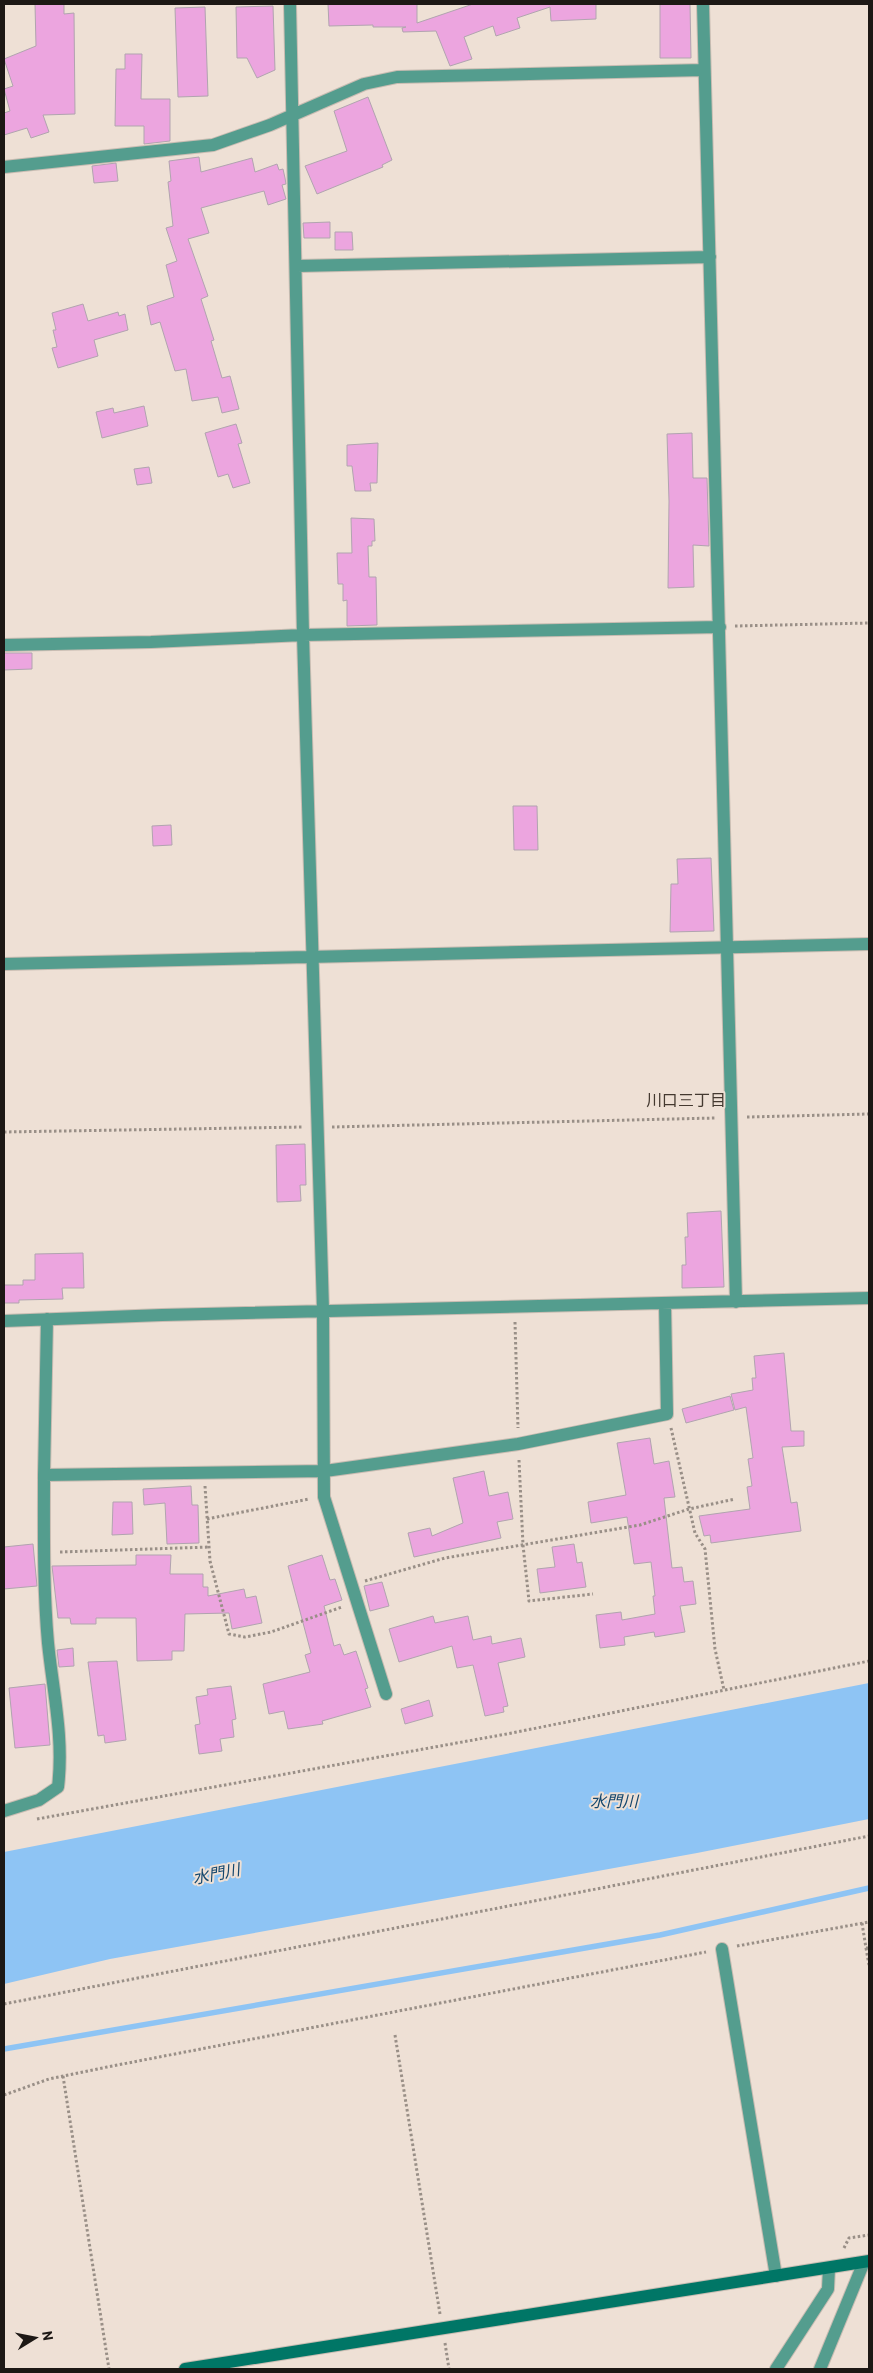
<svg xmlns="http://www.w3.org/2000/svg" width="873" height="2373" viewBox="0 0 873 2373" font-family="Barlow,'Noto Sans JP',sans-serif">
<rect width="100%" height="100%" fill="#eee0d5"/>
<path fill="#8ec4f4" d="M869,1683V1819L697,1853L110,1959L4,1984V1852Z"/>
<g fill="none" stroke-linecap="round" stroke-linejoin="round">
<path stroke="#8ec4f4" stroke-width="5.5" d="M4,2049L660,1935L869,1888"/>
</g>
<path fill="#eca5df" stroke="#b1a4af" d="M35,4H64V14L74,13L75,114L43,115L49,132L31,138L27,128L4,135V113L10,111L4,89L13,86L4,59L36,46Z
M328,4H417V23L473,4H596V19L551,21L550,7L517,18L520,28L496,36L493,26L464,37L472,59L450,66L436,31L403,32L402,28L406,27H373V25L329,26Z
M660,4H690L691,58H660Z
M273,6L275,70L257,78L247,58H237L236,7Z
M205,7L208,96L178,97L175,8Z
M125,54H142L141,99H170V141L144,144V126H115L116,69H125Z
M368,97L392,160L382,165L383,167L317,194L305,166L347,151L334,111Z
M199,157L201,172L252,158L255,172L277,164L279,170L283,169L285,178L286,184L282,185L286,199L268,205L264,191L201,208L209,233L188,239L208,296L201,299L214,340L211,341L222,378L230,376L239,409L222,413L218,397L192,401L186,369L175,371L160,322L151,325L147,306L174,297L166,265L177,261L166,228L173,226L168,182L171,181L169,161Z
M116,163L118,181L94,183L92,166Z
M330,222V238H304L303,223Z
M335,232H352L353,250H335Z
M83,304L88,321L118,312L119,316L125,314L128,330L94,340L98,356L58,368L52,348L57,347L53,330H56L52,313Z
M144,406L148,426L102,438L96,412L113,408L114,413Z
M236,424L242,443L238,444L250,483L233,488L228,474L218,477L205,433Z
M692,433L693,478H707L709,546L693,545L694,587L668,588L669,501L667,434Z
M378,443L377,483H370L371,491H355L352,466H347V445Z
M149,467L152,483L137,485L134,469Z
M351,518L374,519L375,541H372V546H368L369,577H376L377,625L347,626V600L343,601V584H338L337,553H352Z
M4,653H32V669L4,670Z
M513,806H537L538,850H514Z
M171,825L172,845L153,846L152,826Z
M711,858L714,931L670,932L671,884H678L677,859Z
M305,1144L306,1185H300L301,1201L277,1202L276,1145Z
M721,1211L724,1287L682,1288V1265H686L685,1237H688L687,1213Z
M83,1253L84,1288H62L63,1299L19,1300V1303H4V1285H23V1280H35V1254Z
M784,1353L791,1431H804V1446L782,1447L791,1503L797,1502L801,1531L711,1543L710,1535L704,1536L699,1516L750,1509L747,1487L752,1486L748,1459L753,1458L746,1407L735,1410L731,1394L753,1390L752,1378H756L754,1356Z
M730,1396L734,1410L686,1423L682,1409Z
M650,1438L654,1464L669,1461L675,1497L664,1498L672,1568L682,1567L684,1582L693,1581L696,1604L680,1606L685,1632L655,1637L654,1632L624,1637L625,1645L600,1648L596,1615L621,1612L622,1620L655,1614L653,1596H655L651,1562L634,1564L627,1517L591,1523L588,1502L626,1495L617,1443Z
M484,1471L489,1496L508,1492L513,1519L497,1522L501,1538L414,1557L408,1533L430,1528L432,1536L463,1523L453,1478Z
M191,1486L192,1505H198L199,1543L167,1544L165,1503L144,1505L143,1489Z
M113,1502H132L133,1534L112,1535Z
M33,1544L37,1586L4,1589V1547Z
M574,1544L577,1563L582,1562L586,1587L540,1593L537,1569L555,1567L552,1547Z
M136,1555H171L170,1574H203V1587H208V1596L244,1589L246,1598L256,1596L262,1623L232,1629L229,1613L185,1614L184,1651H172V1660L137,1661L136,1618H96V1624H71L70,1618H58L52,1566L136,1565Z
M322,1555L330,1580L335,1579L342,1600L324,1606L334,1646L340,1644L344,1655L356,1651L368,1688L365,1689L371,1707L322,1721L323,1724L288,1729L284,1711L269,1714L263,1684L310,1672L305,1655L311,1653L288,1566Z
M382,1582L389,1606L370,1611L364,1586Z
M433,1616L435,1623L468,1616L473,1640L491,1636L492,1644L521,1638L525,1657L498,1663L508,1706L503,1707L504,1712L485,1716L473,1665L457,1668L452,1646L399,1662L389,1629Z
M73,1648L74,1666L59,1667L57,1650Z
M117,1661L126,1740L105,1743L104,1735L98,1736L88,1662Z
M45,1684L50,1745L15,1748L9,1688Z
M231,1686L236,1719L232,1720L234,1737L220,1739L222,1751L199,1754L195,1725L200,1724L196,1697L208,1695L207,1689Z
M429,1700L433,1716L405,1724L401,1709Z"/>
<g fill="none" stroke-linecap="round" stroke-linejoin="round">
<g stroke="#c8bcb2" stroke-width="14">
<path id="street" d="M290,4L303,635L323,1310L324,1497L386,1694
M703,4L736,1302
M4,167L213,145L270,125L364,84L397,77L703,70
M297,266L710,257
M4,645L151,642L303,635L720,627
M4,964L869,944
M47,1319L44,1475L325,1471L518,1444L667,1414L665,1304
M4,1321L162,1315L869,1298
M4,1811L39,1800L58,1787C64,1738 53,1692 48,1643C43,1587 44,1531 44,1475
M722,1949L776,2276
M776,2369L828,2289L829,2268
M820,2369L864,2262"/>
</g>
<g stroke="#c8bcb2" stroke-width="14">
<path id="secondary" d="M185,2369L869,2261"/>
</g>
<path stroke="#998f87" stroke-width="3" stroke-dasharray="2.5 2.5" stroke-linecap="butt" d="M735,626L869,623
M747,1117L869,1114
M332,1127L715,1118
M4,1132L303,1127
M515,1322L518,1428
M671,1428L695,1533L705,1549L715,1649L724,1690
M519,1460L523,1545L529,1601L593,1594
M205,1486L210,1561L229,1634L245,1637L271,1632L342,1607
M207,1519L309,1499
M60,1552L209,1547
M365,1581L445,1558L640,1525L689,1509L735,1499
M37,1819L512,1733L869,1661
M862,1923L866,1948H869
M737,1946L869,1922
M866,1948L869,1965
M4,2004L869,1836
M395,2035L440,2314
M63,2076L109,2369
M4,2095L49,2079L107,2067L706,1952
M844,2248L849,2238L869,2235
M445,2343L449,2369"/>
<use href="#street" stroke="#549d8e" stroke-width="12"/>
<use href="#secondary" stroke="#007666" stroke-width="12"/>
</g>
<g text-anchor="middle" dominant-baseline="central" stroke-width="4" stroke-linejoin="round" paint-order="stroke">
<g font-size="16" fill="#443930" stroke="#eee0d5">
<text x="686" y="1099">川口三丁目</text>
</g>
<g font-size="16" font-style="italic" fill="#13466d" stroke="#eee0d5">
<text x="614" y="1800">水門川</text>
<text transform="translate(216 1873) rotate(-11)">水門川</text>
</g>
</g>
<rect width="873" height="2373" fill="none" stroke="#1d1815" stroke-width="10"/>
<g transform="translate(35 2338) rotate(80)" stroke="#eee0d5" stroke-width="4" paint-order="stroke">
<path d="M0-4L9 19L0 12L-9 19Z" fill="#1d1815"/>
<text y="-8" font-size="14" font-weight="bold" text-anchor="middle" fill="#1d1815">N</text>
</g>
</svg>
